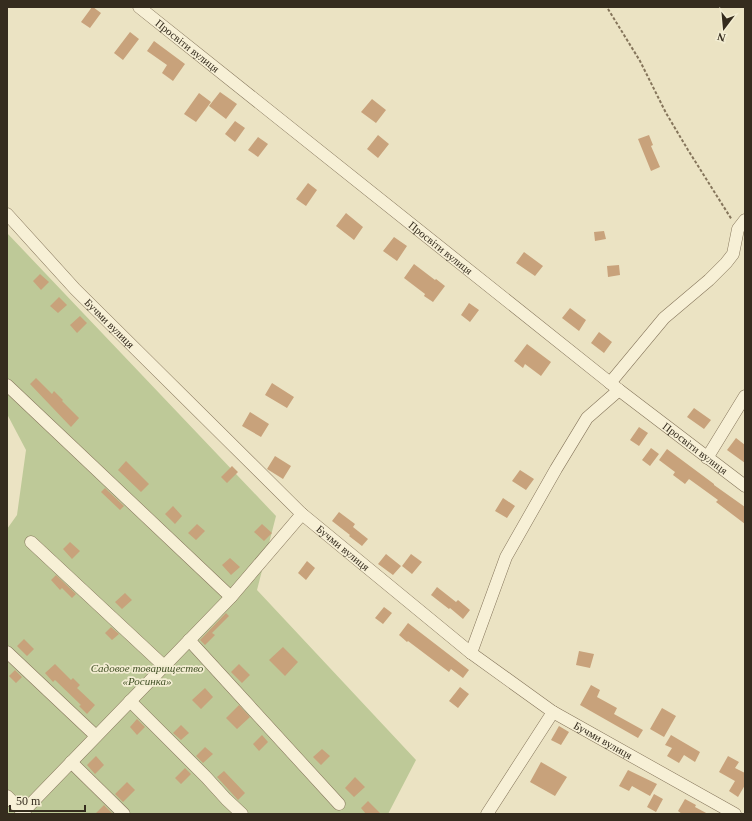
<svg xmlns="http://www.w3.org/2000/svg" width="752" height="821" viewBox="0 0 752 821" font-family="'Times New Roman',serif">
<rect width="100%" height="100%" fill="#ebe3c3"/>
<path fill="#bec998" d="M7,233L276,516L257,590L416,760L388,814H7V529L17,515L26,450L7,414Z"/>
<path fill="#c8a27b" d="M92,7H93L101,13L90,28L81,22Z
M130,32L139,39L123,60L114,53Z
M154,41L185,64L173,81L162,73L167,65L147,51Z
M220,92L237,104L226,119L209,106Z
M199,93L211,102L196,122L184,114Z
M372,99L386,110L376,123L361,112Z
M235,121L245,128L235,142L225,134Z
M378,135L389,144L378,158L367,149Z
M649,135L653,145L651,146L660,167L651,171L638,139Z
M258,137L268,144L258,157L248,150Z
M308,183L317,190L306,206L296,199Z
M346,213L363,227L354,240L336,226Z
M604,231L606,239L595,241L594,232Z
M394,237L407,246L397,261L383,251Z
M524,252L543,266L535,276L516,263Z
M414,264L435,280L436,279L445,286L433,302L424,296L425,294L404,278Z
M619,265L620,275L608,277L607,266Z
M40,274L49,282L41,290L33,281Z
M59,297L67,305L58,313L50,306Z
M469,303L479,310L470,322L461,315Z
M570,308L586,320L579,331L562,318Z
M80,316L87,323L77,333L70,325Z
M599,332L612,342L604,353L591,343Z
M527,344L551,362L541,376L525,364L523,368L514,361Z
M36,378L52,394L54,391L63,400L62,401L79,418L71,427L30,384Z
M272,383L294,397L287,408L265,395Z
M694,408L711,420L704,429L687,417Z
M250,412L269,424L261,437L242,426Z
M639,427L648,433L639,446L630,440Z
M736,438L745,445V463L727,450Z
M651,448L659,454L650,466L642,460Z
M667,449L714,484V485L745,507V524L716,502L718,500L689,479L685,484L673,475L675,472L659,460Z
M275,456L291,466L283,479L267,469Z
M126,461L149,484L141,492L118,470Z
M232,466L238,472L227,483L221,477Z
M520,470L534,479L526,490L512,481Z
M105,488L124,506L120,510L101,492Z
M503,498L515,506L507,518L495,511Z
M173,506L182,516L175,524L165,514Z
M339,512L355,524L353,527L368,539L362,546L349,536L350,535L332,521Z
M197,524L205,531L196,540L188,533Z
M262,524L272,533L264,541L254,532Z
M70,542L80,551L72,559L63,549Z
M386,554L401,566L393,575L378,564Z
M411,554L422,562L412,574L402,566Z
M230,558L240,567L231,575L222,565Z
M307,561L315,568L306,580L298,573Z
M56,575L76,594L72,598L62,588L60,590L51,580Z
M437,587L456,602L458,600L470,610L463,619L450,608L449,609L431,595Z
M125,593L132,600L122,609L115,602Z
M384,607L392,613L383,624L375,618Z
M226,613L229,616L212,633L215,635L205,645L200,640Z
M408,623L469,670L463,678L451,669L449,672L408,641L407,642L399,635Z
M111,627L119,634L112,640L105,633Z
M24,639L34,649L27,656L17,646Z
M283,647L298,662L285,676L269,660Z
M579,651L594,654L590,668L576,665Z
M55,664L71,680L73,678L80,685L77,688L95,705L87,714L79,706L81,705L55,680L53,682L45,673Z
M239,664L250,675L242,683L231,672Z
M15,670L22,677L16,683L9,676Z
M591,685L600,690L597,697L617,708L614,714L643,730L638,738L580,705Z
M460,687L469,694L458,708L449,701Z
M205,688L213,697L201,709L192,700Z
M239,705L250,717L237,729L226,718Z
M662,708L676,716L664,737L650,729Z
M137,719L145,727L137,735L130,727Z
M181,725L189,733L181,740L173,733Z
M559,726L569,732L561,745L551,740Z
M262,735L268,742L259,751L253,744Z
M671,735L700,752L695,762L684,755L679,763L667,756L672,748L665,745Z
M205,747L213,754L203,763L196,756Z
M322,749L330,756L321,765L313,757Z
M96,756L104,765L95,774L87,765Z
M728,756L739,762L735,768L745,773V785L738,797L729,791L735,781L719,772Z
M541,762L567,777L555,796L530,782Z
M185,768L191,774L181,784L175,778Z
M628,770L657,784L650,796L632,786L629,791L619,786Z
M224,771L245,793L238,800L217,777Z
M355,777L365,787L354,797L345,788Z
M127,782L135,790L123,802L115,794Z
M654,794L663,799L656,812L647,807Z
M685,799L696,805L695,807L708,814H682L678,811Z
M368,801L381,814H366L361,808Z
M104,805L113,814H95Z"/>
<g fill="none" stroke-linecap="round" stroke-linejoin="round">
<g stroke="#85755b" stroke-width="13">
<g id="minor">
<path id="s1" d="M139,7L619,390L745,486"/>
<path id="s2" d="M7,214L75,289L302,514L471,653L553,712L735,814"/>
<path d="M610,383L664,318L709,280L726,263L733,254L738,229L745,220"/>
<path d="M7,385L231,597"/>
<path d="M707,458L745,396"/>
<path d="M31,542L164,666"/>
<path d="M189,640L339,804"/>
<path d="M7,652L96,736"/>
<path d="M471,653L506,557L556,469L587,418L619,390"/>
<path d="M130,701L206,777L226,799L242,814"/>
<path d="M71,762L124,814"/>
<path d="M7,796L23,812L231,597L302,514"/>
<path d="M487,814L553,712"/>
</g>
</g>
<path stroke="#85755b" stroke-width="2" stroke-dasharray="3 2" stroke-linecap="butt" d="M608,9L640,61L666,113L688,150L732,220"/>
<use href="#minor" stroke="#f7f0d6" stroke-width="12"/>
</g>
<g text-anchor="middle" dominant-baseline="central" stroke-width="3.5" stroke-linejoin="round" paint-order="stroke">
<g font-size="11" fill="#352c1e" stroke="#f3edd2">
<text stroke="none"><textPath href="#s1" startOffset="62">Просвіти вулиця</textPath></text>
<text stroke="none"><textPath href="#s1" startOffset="386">Просвіти вулиця</textPath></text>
<text stroke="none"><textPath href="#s2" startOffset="150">Бучми вулиця</textPath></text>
<text stroke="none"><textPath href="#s1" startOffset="710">Просвіти вулиця</textPath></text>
<text stroke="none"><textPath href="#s2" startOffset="474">Бучми вулиця</textPath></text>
<text stroke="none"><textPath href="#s2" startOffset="798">Бучми вулиця</textPath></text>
</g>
<g font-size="11" font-style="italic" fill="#425126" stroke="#f3edd2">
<text x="147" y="668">Садовое товарищество<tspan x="147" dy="13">«Росинка»</tspan></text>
</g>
</g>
<rect width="752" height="821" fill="none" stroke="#352c1e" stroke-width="16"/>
<g transform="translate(724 28) rotate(196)" stroke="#f3edd2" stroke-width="3" paint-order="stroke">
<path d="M0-3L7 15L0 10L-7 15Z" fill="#352c1e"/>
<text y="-6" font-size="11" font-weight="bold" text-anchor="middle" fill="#352c1e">N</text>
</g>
<path d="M10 805v6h75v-6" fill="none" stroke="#352c1e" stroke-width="2"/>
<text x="16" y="805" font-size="12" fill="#352c1e" stroke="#f3edd2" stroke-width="3" paint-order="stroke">50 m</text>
</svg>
